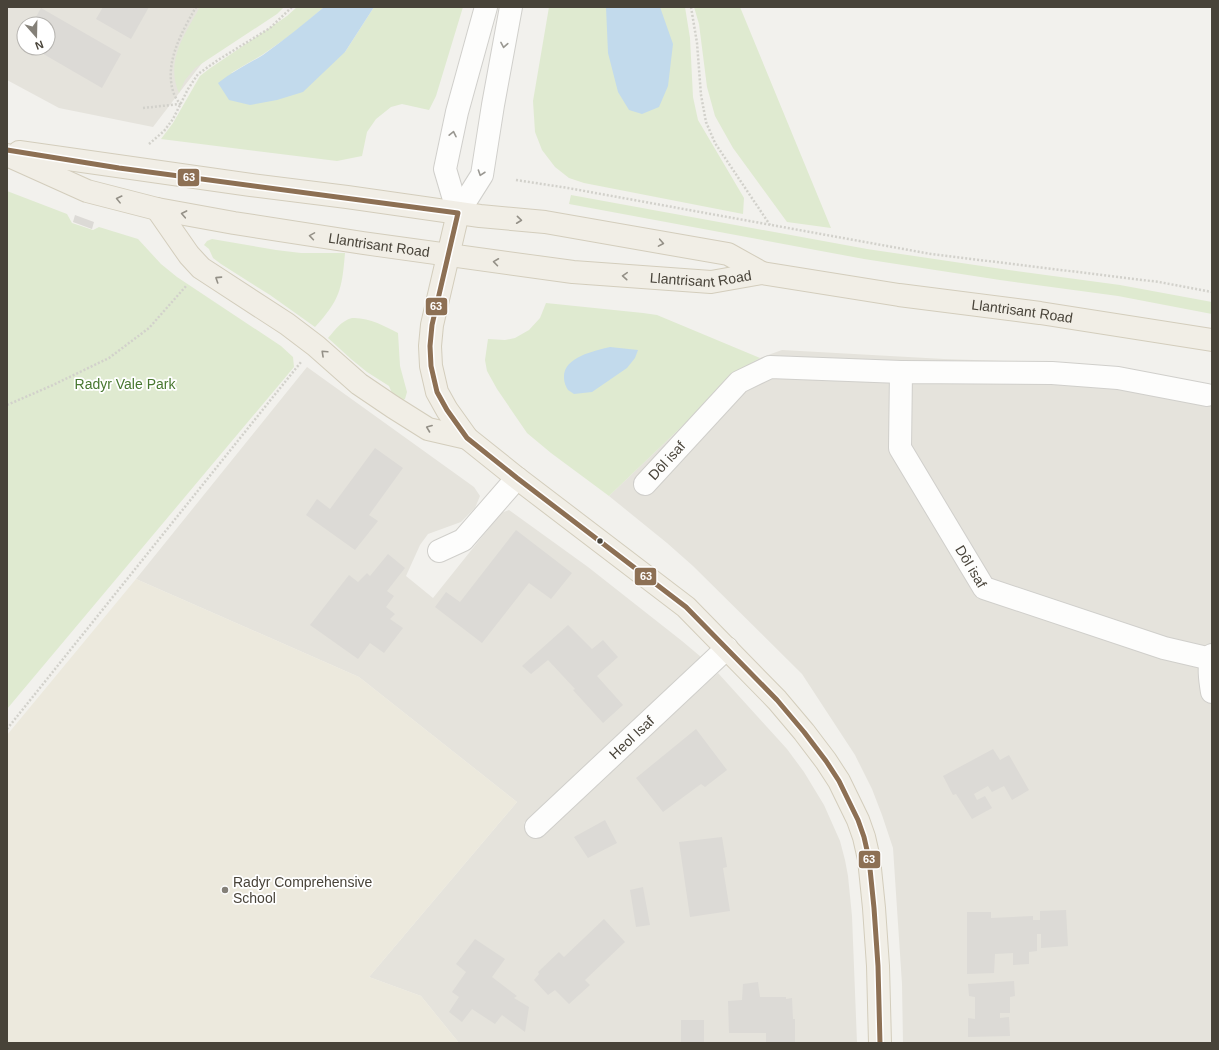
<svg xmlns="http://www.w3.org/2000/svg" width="1219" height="1050" viewBox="0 0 1219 1050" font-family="Arial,sans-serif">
<rect width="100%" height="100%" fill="#f2f1ed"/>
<path fill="#e5e3dc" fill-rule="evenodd" d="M7,7H245L153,127L59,108L7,80ZM24,24H48V48H24Z
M782,350L944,359L1063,363L1212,386V1043H903L902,984L893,848L882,815L872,789L855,755L802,674L693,566L667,543L609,496L743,368L760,358Z
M307,367L474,487L480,496L475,508L461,522L428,534L420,545L406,576L433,598L501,513L509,510L588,567L682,641L701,657L524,823L537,839L718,673L787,749L804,772L824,805L840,841L845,860L848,876L852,916L857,1043H459L421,996L369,977L517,802L359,677L136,579Z"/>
<path fill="#ece9dd" d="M136,579L359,677L517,802L369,977L421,996L459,1043H7V735Z"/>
<path fill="#dfead0" d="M200,7H284L277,14L195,68L185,80L179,93C165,61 185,34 200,7Z
M297,7H324L295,32L262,55L231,73L345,52L374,7H463L436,96L429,110L402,104L391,107L376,119L367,132L362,156L337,161L161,139L173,123L200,76L209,69L287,16Z
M549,7H685L690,38L693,97L698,120L744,198L743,214L584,183L569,178L555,167L542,150L535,132L533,101Z
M694,7H740L831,228L787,222L733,148L715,116L707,87L699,24Z
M7,191L67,214L72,223L93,230L99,227L138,239L161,264L177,277L281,346L293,357L294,367L7,709Z
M571,195L867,249L1002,269L1120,285L1212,302V314L1118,296L1000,280L864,259L569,204Z
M212,239L276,250L301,253H345C342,289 340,300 315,327L270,295L221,264L213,258L209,249L204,245L207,241Z
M546,303L643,313L657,315L760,358L743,368L609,496L551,453L527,433L497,389L487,371L485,360L488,339L505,340L515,338L529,330L540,318Z
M352,318C368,317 385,326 398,333L400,366L407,392L405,399L401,401L395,400L389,386L367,372L351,359L328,338C336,329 341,321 352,318Z"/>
<path fill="#c2daec" d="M324,7H374L345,52L303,92L277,100L250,105L229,100L218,83C232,72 248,64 263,55C284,40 304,24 324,7Z
M606,7H660L673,44L668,86L659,107L642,114L629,110L618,92L608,53Z
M610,347L638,350L635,358L627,368L592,392L574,394L568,390C566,387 564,382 564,378C563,357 594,351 610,347Z"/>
<path fill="#dcdad6" d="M103,7H149L131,39L96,19Z
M41,8L121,54L102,88L33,48H48V24H32Z
M75,215L94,222L92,229L73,222Z
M375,448L403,468L369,515L378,521L355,550L306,515L317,499L330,509Z
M516,530L572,573L551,599L529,583L482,643L435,607L446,592L460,602Z
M388,554L405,568L387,591L394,596L386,607L395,614L390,619L403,628L384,653L370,643L358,659L310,625L349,575L358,582L367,573L370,576Z
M568,625L592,649L603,640L618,657L597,676L623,705L603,723L573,690L575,689L548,660L531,674L522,666Z
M696,729L727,770L705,787L701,784L663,812L636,778Z
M993,749L1000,760L1009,755L1029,790L1012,800L1004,786L992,792L988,786L974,794L977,800L985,796L992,808L972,819L956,794L953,795L943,776Z
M605,820L617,843L588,858L574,837Z
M722,837L727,867L723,868L730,911L690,917L679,842Z
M643,887L650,925L636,927L630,890Z
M1066,910L1068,946L1041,948V934H1037V951L1029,952V964L1013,965V953L995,954L994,973L967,974V912H991V918L1033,916V920H1040V911Z
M604,919L625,942L585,980L590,985L569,1004L555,990L548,995L534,980L539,974L538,972L559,952L564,957Z
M475,939L505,959L492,977L517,996L514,998L529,1007L525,1032L502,1015L495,1024L472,1009L462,1022L449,1012L459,997L452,992L466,972L456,964Z
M1014,981L1015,996L1010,997V1013H1000V1018L1009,1017L1010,1036L968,1037V1018L975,1019V997L969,996L968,984Z
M758,982L760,997H786V999L792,998L793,1019H795V1043H766V1033H729L728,1001L742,1000L743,984Z
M681,1020H704V1043H681Z"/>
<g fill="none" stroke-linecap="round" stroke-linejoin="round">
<g stroke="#d0cfcb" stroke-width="24">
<g id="minor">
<path d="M458,213L482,175L493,105L511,7"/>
<path d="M458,213L445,169L457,112L486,7"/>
<path id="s1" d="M1207,395L1118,378L1052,373L901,372L900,448L984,588L1164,648L1211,659"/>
<path id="s2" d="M645,484L739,382L770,367L901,372"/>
<path d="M439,551L463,540L517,478"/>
<path d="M1212,655C1208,666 1210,680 1212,692"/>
<path id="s3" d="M536,827L727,648"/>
</g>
</g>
<g stroke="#d3cdbc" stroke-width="24">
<g id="major">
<path d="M19,152L251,185L347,197L480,216L545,222L728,254L762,273"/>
<path id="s4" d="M7,155L87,191L157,209L234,223L363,243L573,272L711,282L762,273L899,295L1040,313L1212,340"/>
<path d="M157,209L189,255L201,268L287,324L316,346L359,384L393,407L428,429L467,438"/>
<path d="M458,213L432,325L430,346L431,366L437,392L447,410L467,438L517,478L686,607L777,700L804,732L826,761L839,781L858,820L864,837L869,859L874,908L878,966L880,1043"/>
</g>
</g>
<path stroke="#d2d1cb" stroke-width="2.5" stroke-dasharray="2 2" stroke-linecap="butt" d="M691,7L697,43L701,95L706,122L715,143L770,225
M143,108L180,104C178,101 175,97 174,94C163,64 182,32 196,7
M149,144L164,131L173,119L188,89L198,74L218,60L270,28L292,7
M516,180L568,188L931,254L1159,282L1212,292
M7,405L53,385L109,358L149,328L187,285
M7,729L301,362"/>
<use href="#minor" stroke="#fdfdfc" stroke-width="22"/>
<use href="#major" stroke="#f1eee6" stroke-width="22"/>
<g stroke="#fff" stroke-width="8">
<path id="bus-1" d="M7,150L119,168L458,213L432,325L430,346L431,366L437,392L447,410L467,438L517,478L686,607L777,700L804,732L826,761L839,781L858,820L864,837L869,859L874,908L878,966L880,1043"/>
</g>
<use href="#bus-1" stroke="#8d7054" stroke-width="5"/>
</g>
<defs><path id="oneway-chevron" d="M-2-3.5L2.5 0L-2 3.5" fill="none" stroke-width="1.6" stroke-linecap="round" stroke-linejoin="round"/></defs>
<g stroke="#999791">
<use href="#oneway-chevron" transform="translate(504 45) rotate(100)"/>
<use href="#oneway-chevron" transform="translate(453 134) rotate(-78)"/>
<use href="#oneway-chevron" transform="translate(481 173) rotate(109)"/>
</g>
<g stroke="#949087">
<use href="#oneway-chevron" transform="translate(119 199) rotate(-166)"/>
<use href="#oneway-chevron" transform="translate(184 214) rotate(-169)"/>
<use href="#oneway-chevron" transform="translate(519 220) rotate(6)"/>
<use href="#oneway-chevron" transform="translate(312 236) rotate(-171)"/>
<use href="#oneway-chevron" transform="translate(661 243) rotate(10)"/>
<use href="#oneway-chevron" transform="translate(496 262) rotate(-172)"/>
<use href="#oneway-chevron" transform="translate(625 276) rotate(-176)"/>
<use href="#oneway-chevron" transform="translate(218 279) rotate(-147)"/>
<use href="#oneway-chevron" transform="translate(324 353) rotate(-137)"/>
<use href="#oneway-chevron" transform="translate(429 428) rotate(-159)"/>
</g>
<circle fill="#484339" stroke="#fff" stroke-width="1.5" cx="600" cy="541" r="3.5"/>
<circle fill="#848078" stroke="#fff" stroke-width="1.5" cx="225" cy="890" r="4"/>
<g text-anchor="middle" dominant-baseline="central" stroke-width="3.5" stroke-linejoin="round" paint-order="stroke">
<g font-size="14" fill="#484339" stroke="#fff">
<text stroke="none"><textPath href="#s4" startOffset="385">Llantrisant Road</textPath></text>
<text stroke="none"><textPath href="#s4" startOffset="709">Llantrisant Road</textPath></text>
<text stroke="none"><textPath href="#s4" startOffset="1034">Llantrisant Road</textPath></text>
<text stroke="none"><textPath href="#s2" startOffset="32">Dôl isaf</textPath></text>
<text stroke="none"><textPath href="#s1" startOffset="522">Dôl isaf</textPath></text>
<text stroke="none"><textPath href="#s3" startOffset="131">Heol Isaf</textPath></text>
</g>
<g font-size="14" fill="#487730" stroke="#fff">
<text x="125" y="384">Radyr Vale Park</text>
</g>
<g font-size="14" fill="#484339" stroke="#fff" text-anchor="start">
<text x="233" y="882">Radyr Comprehensive<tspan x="233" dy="16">School</tspan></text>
</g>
</g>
<g stroke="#fff" stroke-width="1.5">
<rect x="177" y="168" width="23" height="19" rx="4" fill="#8d7054"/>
<rect x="425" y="297" width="23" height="19" rx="4" fill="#8d7054"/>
<rect x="634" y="567" width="23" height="19" rx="4" fill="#8d7054"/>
<rect x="858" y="850" width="23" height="19" rx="4" fill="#8d7054"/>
</g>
<g font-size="11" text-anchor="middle" font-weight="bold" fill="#fff">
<text x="189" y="181">63</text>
<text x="436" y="310">63</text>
<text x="646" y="580">63</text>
<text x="869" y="863">63</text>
</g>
<rect width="1219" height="1050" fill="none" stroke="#484339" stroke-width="16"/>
<g transform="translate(36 36) rotate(160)"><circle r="19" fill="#ffffff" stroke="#b6b4b0"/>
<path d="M0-3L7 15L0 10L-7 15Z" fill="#848078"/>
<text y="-6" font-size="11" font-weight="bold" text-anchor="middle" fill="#484339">N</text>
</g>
</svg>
